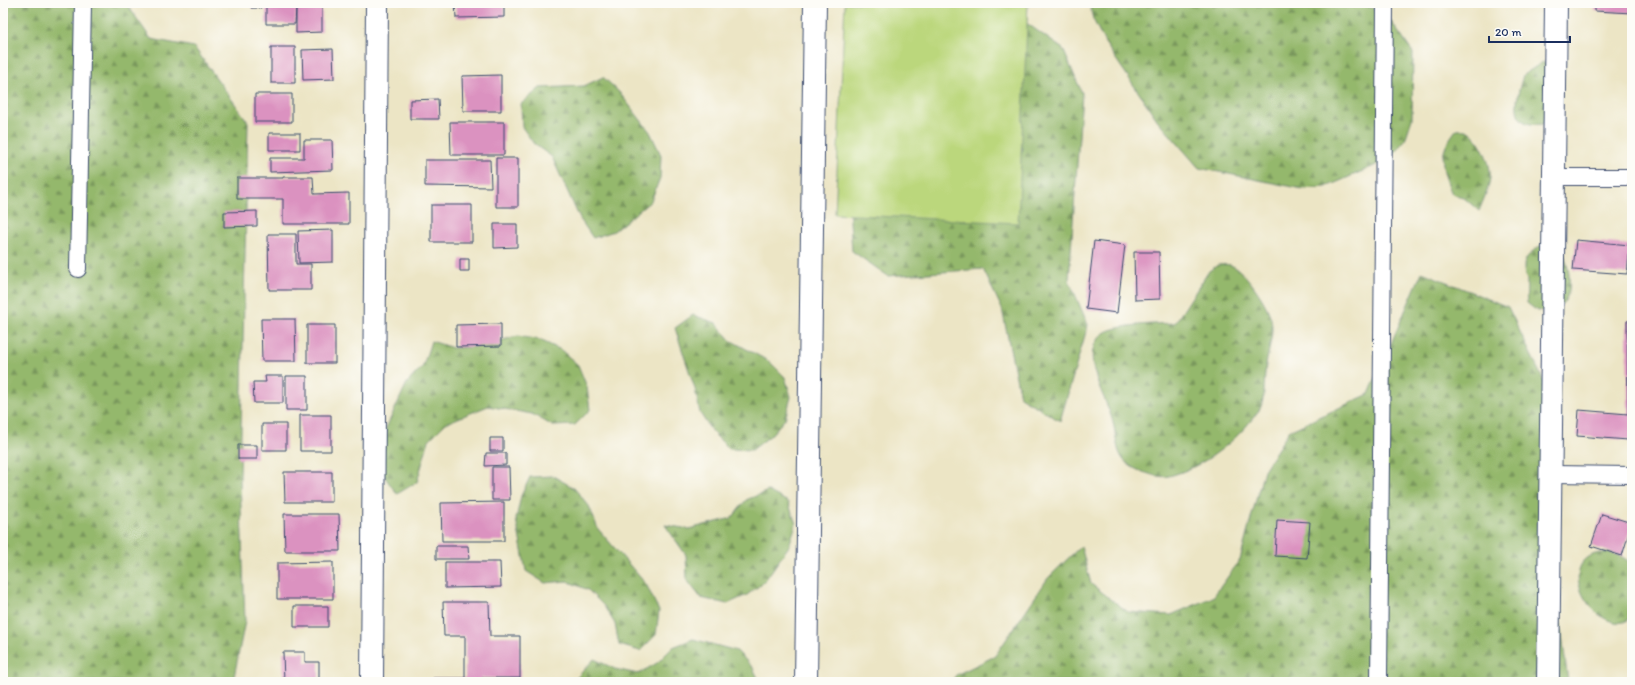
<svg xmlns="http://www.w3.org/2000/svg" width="1635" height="685" viewBox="0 0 1635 685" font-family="Itim,sans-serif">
<defs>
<pattern id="forest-firs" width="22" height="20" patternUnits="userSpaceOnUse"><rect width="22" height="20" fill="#94b86c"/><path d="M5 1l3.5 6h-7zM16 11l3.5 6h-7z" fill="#78965c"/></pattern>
</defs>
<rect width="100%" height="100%" fill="#fdfcf7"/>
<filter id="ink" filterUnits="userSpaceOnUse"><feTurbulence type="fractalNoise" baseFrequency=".025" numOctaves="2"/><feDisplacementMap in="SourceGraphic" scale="8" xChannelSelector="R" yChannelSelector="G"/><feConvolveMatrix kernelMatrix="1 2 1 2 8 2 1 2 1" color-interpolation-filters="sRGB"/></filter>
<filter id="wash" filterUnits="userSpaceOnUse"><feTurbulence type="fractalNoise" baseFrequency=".012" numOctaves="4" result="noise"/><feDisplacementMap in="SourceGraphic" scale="16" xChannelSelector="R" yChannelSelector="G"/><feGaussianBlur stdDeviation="0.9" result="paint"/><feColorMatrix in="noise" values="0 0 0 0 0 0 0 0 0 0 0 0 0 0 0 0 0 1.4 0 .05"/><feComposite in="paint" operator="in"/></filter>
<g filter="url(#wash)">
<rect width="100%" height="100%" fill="#ece5c5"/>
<path fill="url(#forest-firs)" stroke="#587465" d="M3,3H126L151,39L194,47L248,122L240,479L245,621L233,682H3Z
M1089,3H1360L1386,14L1413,53L1412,119L1405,140L1391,157L1372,167L1326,187L1303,189L1199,168L1158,121L1105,43L1093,19Z
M1025,22L1063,49L1082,93L1069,280L1088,325L1060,421L1020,397L1002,309L983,269L888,276L852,251L849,206L1005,193L1023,149L1005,107Z
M1543,62L1555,67L1544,124C1506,129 1517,97 1523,75Z
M603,77L619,92L650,132L661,155L660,178L651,201L614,231L593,238L580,219L552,157L534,144L522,127L521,104L540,88L584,86Z
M1456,130C1460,130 1465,129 1468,131C1480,137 1492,165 1490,178C1489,189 1483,200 1479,211L1463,197L1452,194C1441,168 1437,154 1456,130Z
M1543,244L1563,252C1569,267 1575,293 1561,305C1555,309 1544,310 1537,311L1527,303C1526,295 1527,288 1527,280C1526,276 1524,272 1524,268C1523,257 1535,249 1543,244Z
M1218,265C1222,265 1227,264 1230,265C1245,269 1268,305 1271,319C1275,336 1266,356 1265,373C1264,385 1265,397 1260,409C1258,412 1255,415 1253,418C1233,444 1201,468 1169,476C1160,478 1152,475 1143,472C1111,461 1120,442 1111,416C1104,393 1077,352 1104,333C1117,324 1159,324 1175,323L1209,271Z
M1422,272L1508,307L1550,394L1549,533L1568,682H951L956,675L995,656L1048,578L1081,546L1091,584L1128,612L1171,615L1213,597L1240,560L1264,470L1289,431L1369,394Z
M693,315L716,323L730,340L770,362L785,377L791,397L785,419L770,436L752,450L729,449L712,432L700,413L695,389L675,328Z
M518,336L540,340L561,350L578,365L587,387L590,410L575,425L553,426L532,414L488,406L446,423L429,440L417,482L397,494L384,476L383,451L386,428L407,383L423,366L431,341L453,348L475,347Z
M553,476L574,488L589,506L598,529L646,584L659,611L656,635L640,651L619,645L615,624L604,606L588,590L567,581L545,583L526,571L516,519L521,496L530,477Z
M768,491L788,502L796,524L789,546L764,582L747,595L727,604L701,598L687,580L686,555L665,525L689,529L732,518L746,500Z
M1599,553C1614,553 1620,554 1632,564V617C1630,619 1626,621 1624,622C1593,629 1553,564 1599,553Z
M693,639L737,651L753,668L760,682H573L594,659L615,669L638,674L657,663L673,647Z"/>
<path fill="#bbd77c" stroke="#6b836d" d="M845,3H1028L1018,223L835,214Z"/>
<g id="blocks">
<path fill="#db92c0" d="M251,3H261V8H251Z
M266,3H295V6L322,5V32L296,33V7L295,24H266Z
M455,3H504V17L456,18Z
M1595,3H1632V13L1595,11Z
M271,47H295V83H271Z
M333,49L334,79L303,80L302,50Z
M501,75V111H463L462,76Z
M255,94H292V122H255Z
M438,99L439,119H410V100Z
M450,122H504V155H451Z
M269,133H300V150H269Z
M304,140H332L333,170L270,172V158H304Z
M496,158H518V207H496Z
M425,160H490L491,187L425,186Z
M283,177H313L314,194L349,193V224H283V199H237V178H283Z
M431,205H472V242H431Z
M257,211V226L224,227V212Z
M494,224H517V247L494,248Z
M333,230V262L299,263L298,231Z
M268,234H296V264H311V290H269Z
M1576,240L1630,245L1627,274L1573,270Z
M1094,241L1125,245L1117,313L1086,309Z
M1134,252H1159L1160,299L1135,300Z
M460,259H469V271H460Z
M261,319H295L296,361H262Z
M1632,320V442H1628V440L1577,436L1579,410L1628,414L1627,321Z
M501,324V346L456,347V325Z
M307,325H335V363H307Z
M265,376H283V403H254L253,382H266Z
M286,376H307V410H286Z
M300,415H331V451H300Z
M262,424H286V450H262Z
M490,438H503V451H490Z
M238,445H257V459H238Z
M486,453H506V465L485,466Z
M492,467H509L510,500H492Z
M284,472H332V502H285Z
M504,502V541H442L441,503Z
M284,514H339L340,551H285Z
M1602,514L1632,523L1622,556L1591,546Z
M1277,520L1310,522L1307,558L1275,556Z
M436,546H468L469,559H436Z
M333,562V599H277V563Z
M445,562H500L501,587L445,588Z
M443,602H489L490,636H520V678H482V682H433V678H465V636H444Z
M294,606H328V627H294Z
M283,652H305V662H319V682H284Z"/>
</g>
</g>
<g filter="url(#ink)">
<use href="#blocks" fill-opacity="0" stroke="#3a4a6d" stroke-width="1"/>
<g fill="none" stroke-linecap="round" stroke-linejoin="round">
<g stroke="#3a4a6d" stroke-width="18">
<path id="lane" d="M1554,177H1632
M78,269L83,3
M1550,474L1632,475
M1379,682L1385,3"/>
</g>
<g stroke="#3a4a6d" stroke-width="24">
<path id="street" d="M372,682L377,3
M806,682L815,3
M1548,682L1556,3"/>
</g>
<use href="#lane" stroke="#fff" stroke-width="16"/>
<use href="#street" stroke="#fff" stroke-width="22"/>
</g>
</g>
<rect width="1635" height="685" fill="none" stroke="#fdfcf7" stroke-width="16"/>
<path d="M1489 36v6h81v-6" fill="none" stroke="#1b2f5e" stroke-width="2"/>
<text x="1495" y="36" font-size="12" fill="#1b2f5e" stroke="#fdfcf7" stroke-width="3" paint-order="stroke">20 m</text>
</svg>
